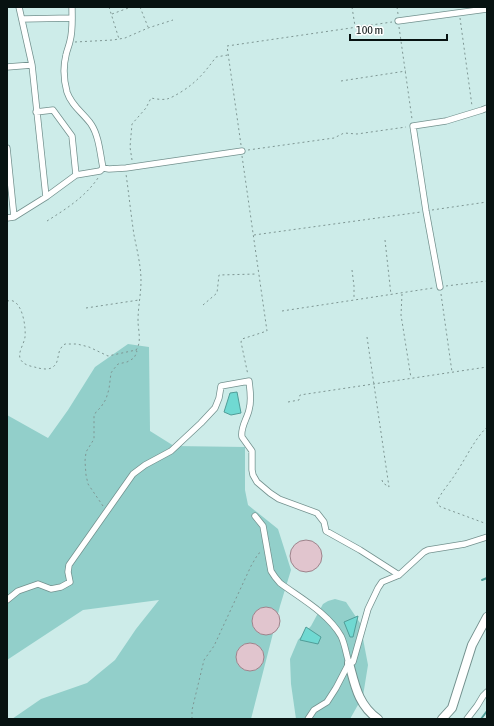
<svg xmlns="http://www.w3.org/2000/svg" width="494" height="726" viewBox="0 0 494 726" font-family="'Asap Condensed',sans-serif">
<rect width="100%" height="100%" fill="#cdece9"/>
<path fill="#92cfca" d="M128,344L149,347L150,431L174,446L245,447V490L248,505L278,529L291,570L280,606L251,719H12L41,699L87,683L115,660L136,629L159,600L83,610L7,660V415L48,438L68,410L95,367Z
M335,599L346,602L360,623L368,665L363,696L350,719H296L291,684L290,659L298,640L311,626L323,604L328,601Z"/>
<path fill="#70d9d2" stroke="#509d98" d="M237,392L241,413L231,415L224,412L230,393Z
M358,616L353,637H350L344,622Z
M306,627L321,637L318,644L300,640Z"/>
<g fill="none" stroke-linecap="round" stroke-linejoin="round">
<path stroke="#509d98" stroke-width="2" d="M482,580L487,578
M481,719L487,711"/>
</g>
<path fill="#e1c5ce" stroke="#9e848c" d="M290 556a16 16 0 1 1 32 0a16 16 0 1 1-32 0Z
M252 621a14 14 0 1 1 28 0a14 14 0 1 1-28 0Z
M236 657a14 14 0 1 1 28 0a14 14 0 1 1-28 0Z"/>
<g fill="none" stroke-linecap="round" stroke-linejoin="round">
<g stroke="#73918e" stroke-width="7">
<path id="street" d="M19,7L32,65L46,197
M72,7C72,18 73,30 70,41C69,46 67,50 66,55C63,67 64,81 67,92C71,105 83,113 91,124C99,136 100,153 103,168L109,169L126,168L242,151
M22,19L72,18
M398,21L487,9
M7,67L32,65
M36,112L53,110L72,136L76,175
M7,148L14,217
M7,218L14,217L46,197L76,175L100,171L103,168
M440,287L426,211L413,126L446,121L482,110L487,108
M255,516L263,526L271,571L275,577L280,583C300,598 328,613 341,636C345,644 346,654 349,663
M7,600L18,591L38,584L51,589L61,587L70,582L68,572L69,565L133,474L145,465L171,451L201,423L215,408L219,398L221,386L249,381C250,390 252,400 249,410C247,419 240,428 242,437L252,451V470L253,475L257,482L270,493L279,499L317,513L324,522L326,531L360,550L399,575
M308,719L314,710L327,702L336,688L349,663L353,662L368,609L378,588L382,582L399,575L424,552L428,550L465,544L487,537
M467,719L477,706L483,696L487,692"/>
</g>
<g stroke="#73918e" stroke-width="10">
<path id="secondary" d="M349,663C355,685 358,705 378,719
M442,719L452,708L472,645L487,617"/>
</g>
<path stroke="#7e9693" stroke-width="1" stroke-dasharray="2 3" stroke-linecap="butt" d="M109,7L119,39
M140,7L148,27
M352,7L355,26
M397,7L398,14
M112,14L131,7
M460,18L472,106
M399,27L412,119
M75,42L113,40L125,38L148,28L173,20
M341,81L406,71
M241,145L227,46L392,22
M248,150L334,138L344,133L357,134L406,127
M242,156L267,331L242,339L241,342L248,375
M132,160L130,147L132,124L146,108L151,98C156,99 162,100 167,99C171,98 176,95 181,92C197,82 205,72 216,57L228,55
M432,210L487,202
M47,221C66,209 85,197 98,178
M254,235L421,212
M385,240L391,295
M352,270L354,286V299
M446,286L487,281
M402,294L401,315L411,378
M441,294L452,372
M7,301C9,301 11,300 13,301C23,305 26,328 25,337C24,344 18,352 20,358C23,366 32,366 38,368C43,369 49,370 53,367C61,361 55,351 65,344H77L89,347L108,356L136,350C142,343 138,329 138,321C138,307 141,294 141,281C141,266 137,250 134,235C131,215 129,195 126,174
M203,305L217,293L219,275L257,274
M86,308L139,300
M282,311L433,288
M367,337L389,487L383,483L382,480
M288,402L299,400L300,395L487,367
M487,427C474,440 466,458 456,473C450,483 441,492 437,502L438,505L441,507L487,524
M103,506L88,484L86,475L85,461L86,452L94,439V416L96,412L101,407L106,399L109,389L111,373L113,370L118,364L127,362L134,358L137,352L136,350
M192,719V710L204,660L214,646L251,566L258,554L261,552
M487,719V718"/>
<use href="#street" stroke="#fff" stroke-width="5.5"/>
<use href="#secondary" stroke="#fff" stroke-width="8"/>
</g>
<rect width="494" height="726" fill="none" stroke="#071211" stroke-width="16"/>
<path d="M350 34v6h97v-6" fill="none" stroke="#071211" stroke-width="2"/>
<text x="356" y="34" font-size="12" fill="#071211" stroke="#ffffff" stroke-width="3" paint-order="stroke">100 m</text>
</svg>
